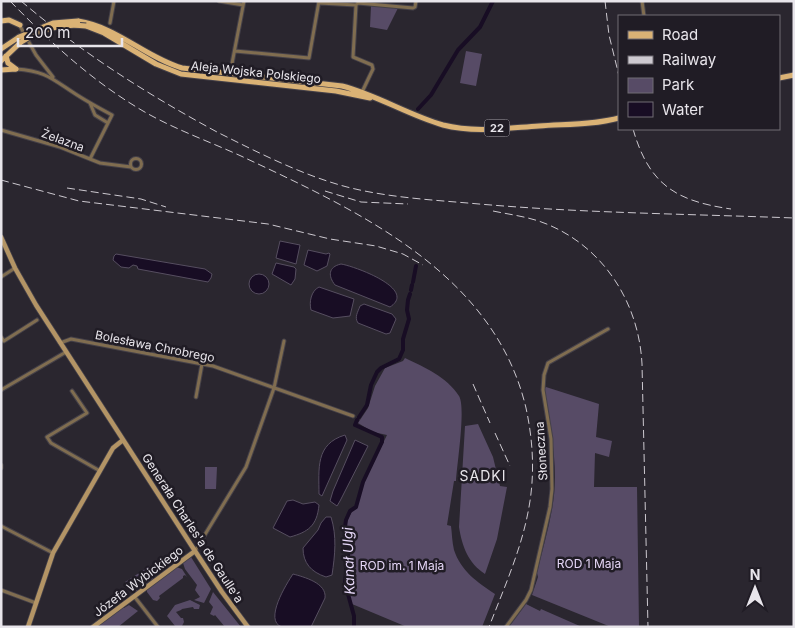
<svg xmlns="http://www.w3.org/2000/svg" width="795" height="628" viewBox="0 0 795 628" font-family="Inter,sans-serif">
<rect width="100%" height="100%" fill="#2a262f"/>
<path fill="#574b66" d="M371,6L398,8L387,30L370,27Z
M466,51L482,54L476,86L460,83Z
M405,358C424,367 447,377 459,396C466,407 457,464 456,481H454L447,525L451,526C452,533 452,542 454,550C461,571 477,582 495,594L482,627H407L352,604L346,582L351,545L346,528V522L357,503L364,482L387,435L373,432L358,423L368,408L375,386L385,368L403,361Z
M546,387L599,404L596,437L612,441L609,457L595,453L594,487H637L639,627H611L532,595L538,577L537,573C544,542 555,510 555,478C555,448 549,418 544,389Z
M478,424L493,457L500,486L507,487L497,539L485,574C468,563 462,546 459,527L465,426Z
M205,467H217L216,489H205Z
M191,557L211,589L204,603L194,600L200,597L195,590L197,585L185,569L183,563Z
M150,566L154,573L153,580L137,592L130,591L125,582Z
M176,567L182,569L187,577L185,575L183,576V578L159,596L160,598L157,601L153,600L147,592V589Z
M213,592L241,627H225L215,615L214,616L210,614L213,607L209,602Z
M190,600L200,605L199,609H194L193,607L182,609L181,610L176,612L181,618H183L184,622L182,626H175L167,616L175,605Z
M526,604L540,611L541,609L582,627H509Z
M129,605L138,611L118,627H96L123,607L124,608Z"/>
<path fill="#180d24" stroke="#564e60" d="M280,241L300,245L296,264L276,258Z
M308,250L326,254L329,253L330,254L327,266L317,271L304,265Z
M116,254L205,269L212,274L211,278L208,282L138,269L137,266L133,265L129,268L121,267L113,260L114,256Z
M276,263L294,267L296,269L295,279L291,285L272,274Z
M341,264C354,266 418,289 390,307L335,285C328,276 328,267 341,264Z
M249 284a10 10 0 1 1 20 0a10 10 0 1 1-20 0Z
M319,287L354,299L350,316L333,318L311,310C309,302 311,291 319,287Z
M364,304L392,314L396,319L390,333L386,334L358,323C354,317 358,312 360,306Z
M345,435L347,440L322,496L319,494C319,469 315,444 345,435Z
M355,440L368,446L340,501L337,506L330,501L333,491Z
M293,500L303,504L315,502L319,505C317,526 308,532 290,537L273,528L287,501Z
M326,517H331C337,536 335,555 332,575L326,577C311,572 303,563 303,548L318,530L321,523Z
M293,574C304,577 327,583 325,598L311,627C302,627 290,628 282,627C263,621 287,583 293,574Z"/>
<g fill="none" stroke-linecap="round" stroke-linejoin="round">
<path stroke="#180d24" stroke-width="4" d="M418,109L431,95L458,50L480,27L493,1
M413,282L416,266
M411,290L412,285
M359,417L367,405L371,385L377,372L381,368L399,359L403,350V339L409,319L407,310L408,300L410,294
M354,627V616L345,583L349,545L345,527L346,520L350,511L356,507L363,482L382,442V437L355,425L357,420"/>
<g stroke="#454149" stroke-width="5">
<path id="street" d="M219,1L243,5
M642,1L644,16
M320,3L356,5L353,57L372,65L373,69L362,92
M356,5L358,3L413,8L415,7L416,1
M110,23L114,1
M20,26L36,55L53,77
M235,51L309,58L319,1
M16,69C45,71 51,78 74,93C86,101 99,108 112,115L90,159
M230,74L244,1
M90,103L95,115L108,123
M1,130L60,147L100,163L131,167
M130.5 164a5.5 5.5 0 1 1 11 0a5.5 5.5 0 1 1-11 0Z
M1,277L15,268
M1,337L4,341L37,320
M60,343L71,339L213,366L353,416
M1,390L66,352
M72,391L87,413L47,437L51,443L100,471
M196,397L202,364
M1,465V468
M1,526L53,553
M195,551L246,467L274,388L284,341
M1,590L36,603
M134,596L158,627
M506,627L526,600L531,590L550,507L552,489L551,439L543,390L544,375L548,363L608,329"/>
</g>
<g stroke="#454149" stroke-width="6">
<path id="secondary" d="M1,237L15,268L36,305L195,551L222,592L248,627
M28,627L53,553L113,448L123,440
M93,627L195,551"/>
</g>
<g stroke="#454149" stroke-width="7">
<path id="primary" d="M1,21L9,20L20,25
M78,21C117,27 145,57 182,68L342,86C377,95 408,115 443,125C474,133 507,128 539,126C565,124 593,125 619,118
M86,26L104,33L156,64L181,74L336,91L370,98
M1,49L19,37
M6,56L8,63L16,69
M1,61L21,42
M1,70L16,69
M779,78L794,75"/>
</g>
<use href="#street" stroke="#806d50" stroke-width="3"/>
<use href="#secondary" stroke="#b39465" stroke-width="4.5"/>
<use href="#primary" stroke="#dab275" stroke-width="5"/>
<path stroke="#cdc9d0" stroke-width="1" stroke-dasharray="8 4" stroke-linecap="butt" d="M10,1C51,43 92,81 143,111C174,129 208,141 241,156C356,210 494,272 526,408C533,440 535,474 529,507C522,548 504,588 489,627
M21,1C82,53 147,94 217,132C259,153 302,175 347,187C390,198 435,200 479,204C583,213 689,214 794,218
M605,1L609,35L619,76
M633,129C649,185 676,201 731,209
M1,180L79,201L268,224L330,239L376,246L403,254L423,265
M67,188L141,199L166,207
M325,191L361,202L408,204
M493,211C512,215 531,217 549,225C605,249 639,304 642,364L648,627
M473,384L490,423
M495,433L510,466"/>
<g stroke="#454149" stroke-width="7" stroke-linecap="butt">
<path id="primary-bridge" d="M19,37L53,23L78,21
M21,42C42,29 61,23 86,26"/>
</g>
<use href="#primary-bridge" stroke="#dab275" stroke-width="5"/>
</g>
<g text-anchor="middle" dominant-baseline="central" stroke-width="5" stroke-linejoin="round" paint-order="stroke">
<rect fill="#201c25" stroke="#aca9b0" stroke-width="1" x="484.5" y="119.5" width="25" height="17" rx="4"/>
<g font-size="11" font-weight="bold" fill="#e8e5eb">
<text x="497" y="128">22</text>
</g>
<g font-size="12" fill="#e8e5eb" stroke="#201c25">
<text transform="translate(256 72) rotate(6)">Aleja Wojska Polskiego</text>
<text transform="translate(63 140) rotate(20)">Żelazna</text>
<text transform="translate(155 346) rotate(11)">Bolesława Chrobrego</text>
<text transform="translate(541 451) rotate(-94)">Słoneczna</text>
<text transform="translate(193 528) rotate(57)">Generała Charles'a de Gaulle'a</text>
<text transform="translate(138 581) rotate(-37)">Józefa Wybickiego</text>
</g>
<g font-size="12" fill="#e5d6f7" stroke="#201c25">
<text x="589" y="563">ROD 1 Maja</text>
<text x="402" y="565">ROD im. 1 Maja</text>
</g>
<g font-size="14" letter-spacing="1" fill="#e8e5eb" stroke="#201c25">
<text x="483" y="475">SADKI</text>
</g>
<g font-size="14" font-style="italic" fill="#e7d9f9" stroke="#201c25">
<text transform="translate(348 561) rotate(-92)">Kanał Ulgi</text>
</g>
</g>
<rect width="795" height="628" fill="none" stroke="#e8e5eb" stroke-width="5"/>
<rect x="618" y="15" width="162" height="115" fill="#201c25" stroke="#706c74"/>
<rect x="628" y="31" width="25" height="8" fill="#dab275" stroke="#706c74"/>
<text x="662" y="40" font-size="15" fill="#e8e5eb">Road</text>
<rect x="628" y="56" width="25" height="8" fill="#cdc9d0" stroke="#706c74"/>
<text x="662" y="65" font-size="15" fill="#e8e5eb">Railway</text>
<rect x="628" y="78" width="25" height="15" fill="#574b66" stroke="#706c74"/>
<text x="662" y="90" font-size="15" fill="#e8e5eb">Park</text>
<rect x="628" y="102" width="25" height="15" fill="#180d24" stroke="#706c74"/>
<text x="662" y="115" font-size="15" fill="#e8e5eb">Water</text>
<g transform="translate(755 588)" stroke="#201c25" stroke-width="4" paint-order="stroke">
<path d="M0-4L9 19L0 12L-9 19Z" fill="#e8e5eb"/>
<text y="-8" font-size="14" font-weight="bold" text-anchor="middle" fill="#e8e5eb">N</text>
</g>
<path d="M18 38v8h104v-8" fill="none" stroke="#e8e5eb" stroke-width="2.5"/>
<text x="25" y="38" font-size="15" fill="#e8e5eb" stroke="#201c25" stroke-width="4" paint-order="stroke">200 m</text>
</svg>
